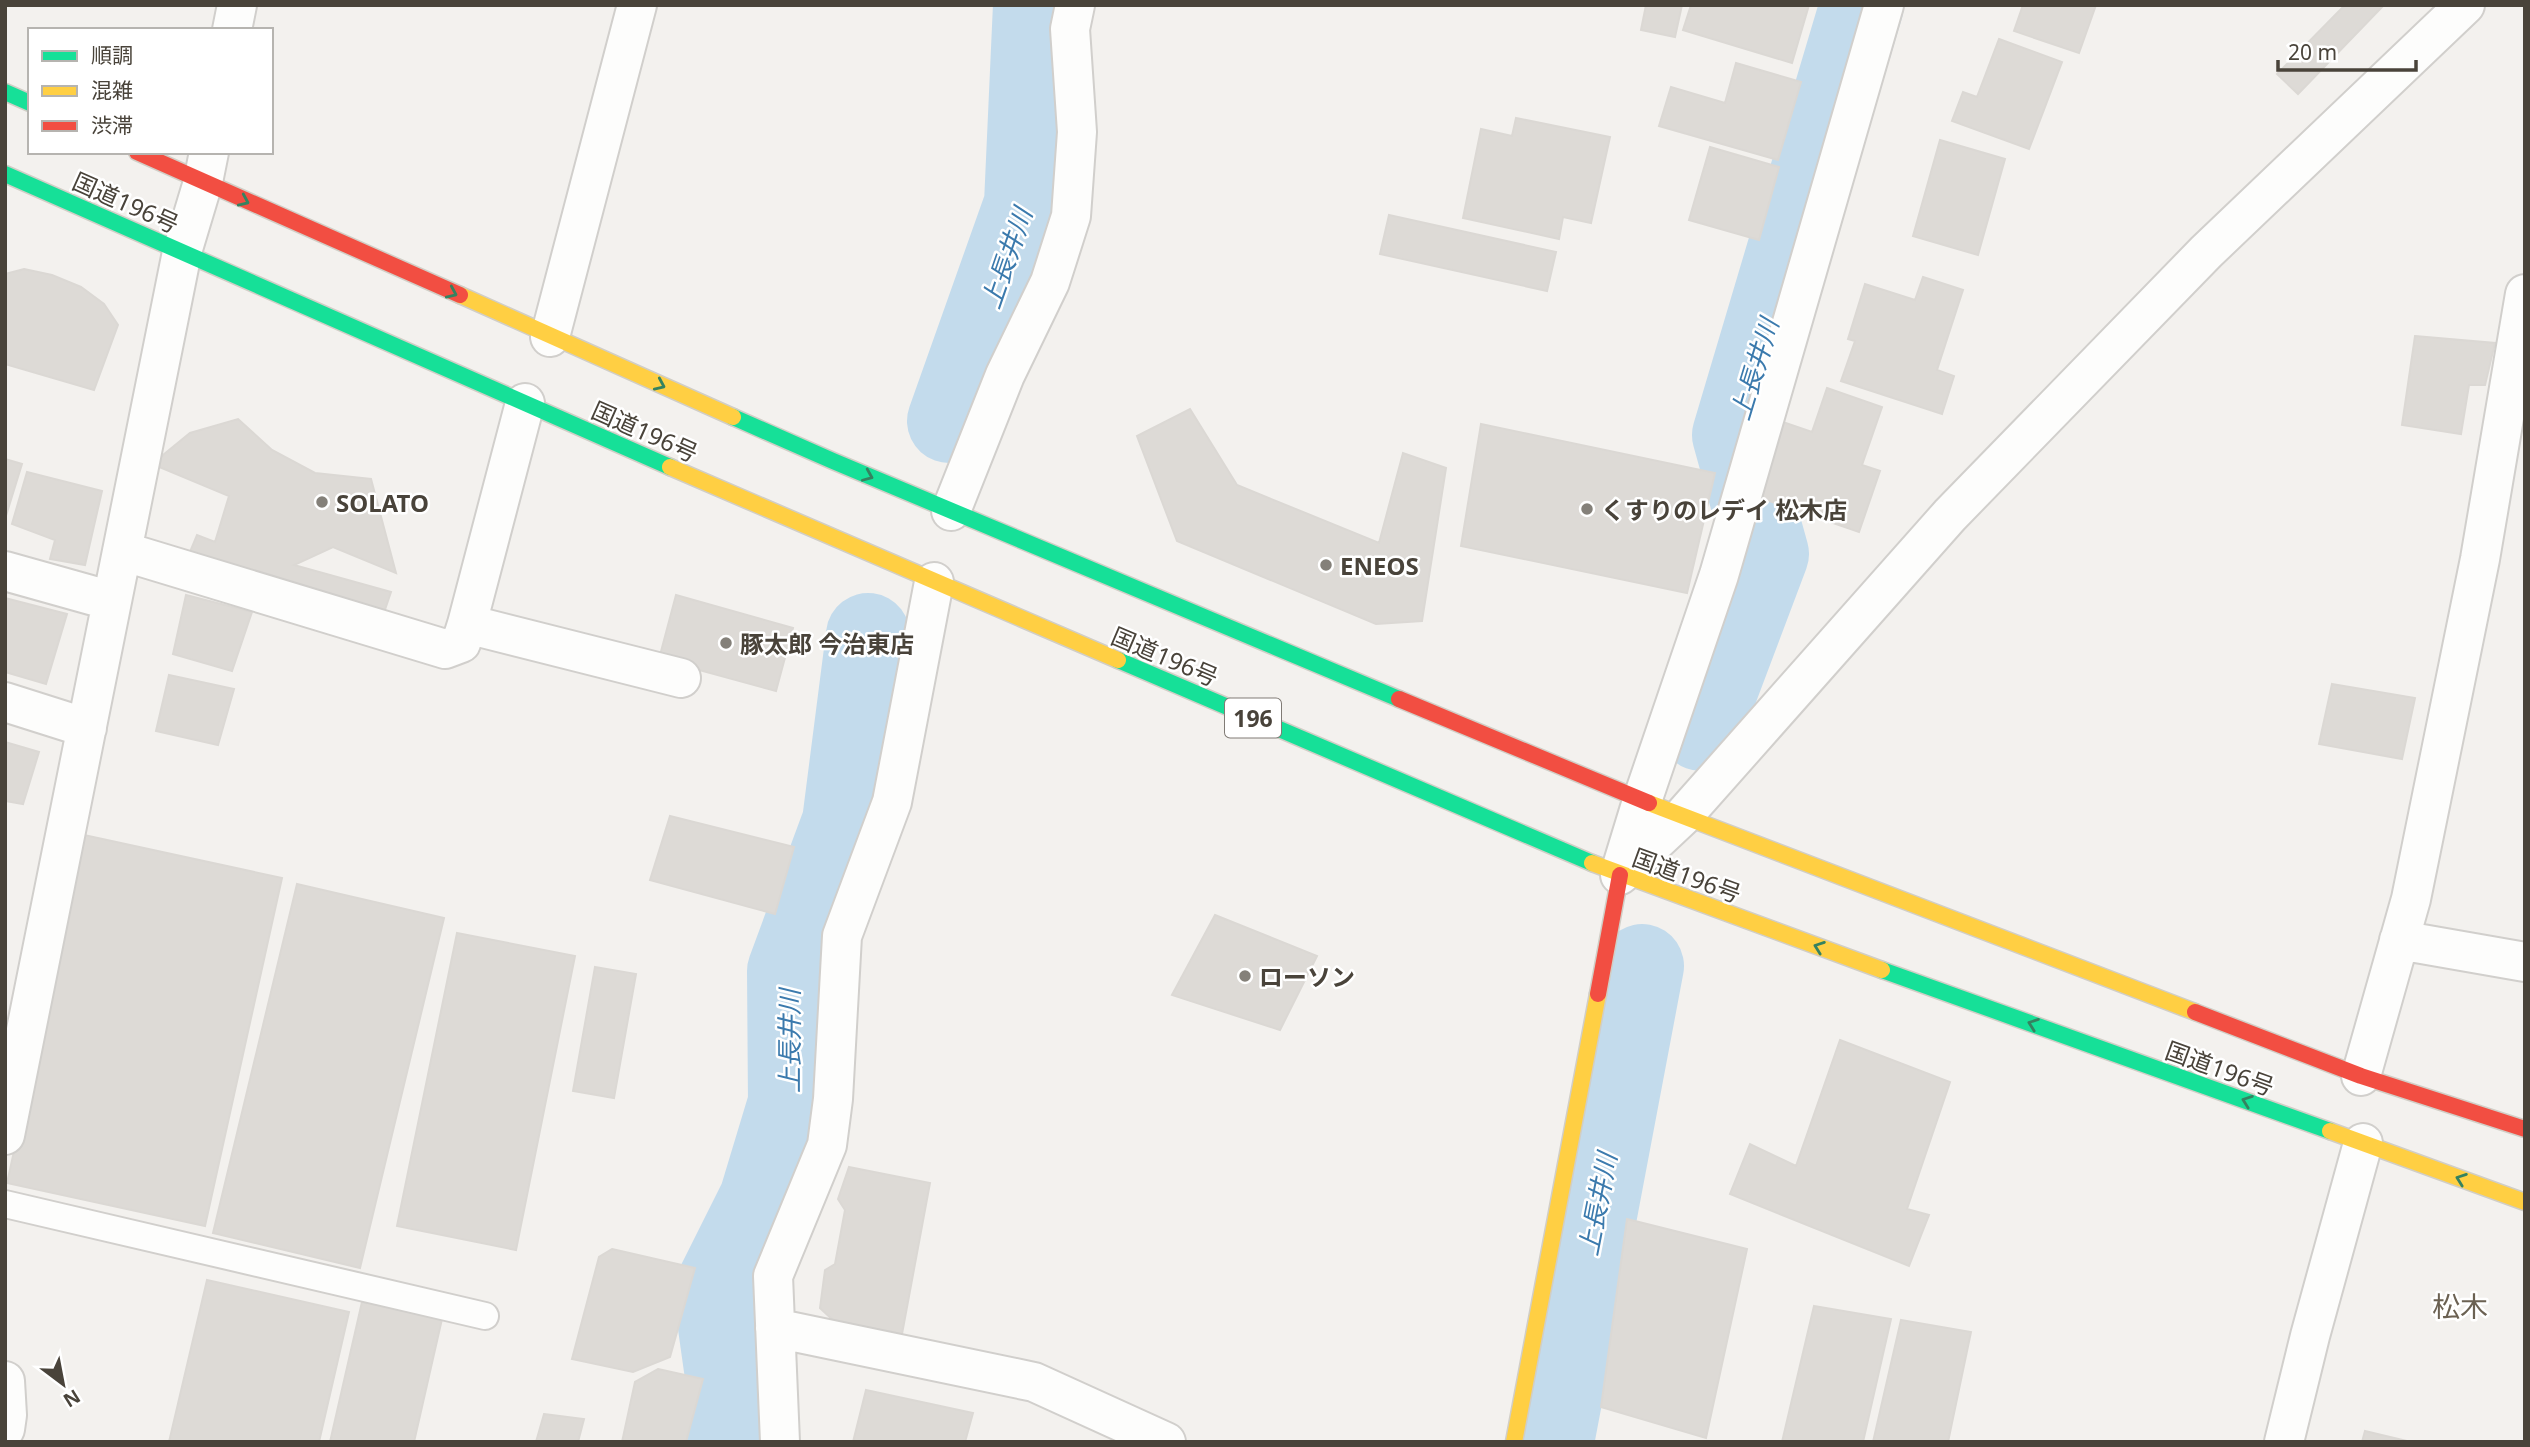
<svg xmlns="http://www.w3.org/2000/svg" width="2530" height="1447" viewBox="0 0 2530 1447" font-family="'Noto Sans','Noto Sans JP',sans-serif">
<rect width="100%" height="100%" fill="#f3f1ee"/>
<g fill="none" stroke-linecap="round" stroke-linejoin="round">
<path stroke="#c3dbec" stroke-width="84" d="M949,421L1026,204L1035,5
M1701,729L1767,554L1734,435L1862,5
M727,1442L733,1419L715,1291L761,1199L790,1103L789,971L844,822L868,635
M1552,1442L1642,966"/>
</g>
<path fill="#dddad6" stroke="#dbd8d4" stroke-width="2" d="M1646,5H1682L1675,37L1641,30Z
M1691,5H1809L1792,63L1683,30Z
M2023,5H2096L2079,53L2014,31Z
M2342,5H2384L2298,94L2277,74L2343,7Z
M1999,39L2062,62L2029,149L1952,121L1963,92L1977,97Z
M1736,63L1801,82L1778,160L1659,126L1671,87L1725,103Z
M1516,118L1610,137L1591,223L1563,217L1559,239L1463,218L1481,129L1512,136Z
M1940,140L2005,159L1978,255L1913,236Z
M1710,147L1779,167L1759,240L1689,220Z
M1389,215L1556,252L1547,291L1380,254Z
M24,269L52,275L81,287L104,304L118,325L94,390L5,364V274Z
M1923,277L1963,290L1937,370L1954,376L1942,414L1841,381L1855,341L1848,339L1865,284L1915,300Z
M2415,336L2495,343L2485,385H2469L2461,434L2402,425Z
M1827,388L1882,407L1862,465L1880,471L1859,532L1752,495L1777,420L1812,432Z
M1190,409L1237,485L1379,543L1403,453L1446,468L1422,621L1376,624L1177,541L1137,436Z
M238,419L272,450L315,473L371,479L396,573L333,547L294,565L391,592L374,642L177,583L197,535L215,542L229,496L152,464L190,433Z
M1481,424L1715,473L1687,593L1461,546Z
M5,459L22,464L5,519Z
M27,472L102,491L85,565L50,559L55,540L12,524Z
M186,595L252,612L232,671L173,654Z
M676,595L793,628L776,691L659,659Z
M5,598L67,614L46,684L5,672Z
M169,675L234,689L218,745L156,731Z
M2332,684L2415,698L2402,759L2319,744Z
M5,742L39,752L23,804L5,801Z
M670,816L794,847L775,914L650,880Z
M84,835L282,878L205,1226L7,1183Z
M297,884L444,918L360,1268L213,1233Z
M1215,915L1317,956L1280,1030L1172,995Z
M457,933L575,956L516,1250L397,1226Z
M595,967L636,974L614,1098L573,1091Z
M1840,1040L1950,1082L1907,1209L1929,1215L1909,1266L1730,1194L1750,1144L1796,1166Z
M849,1167L930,1183L902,1334L834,1321L820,1308L825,1270L835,1264L845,1210L838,1199Z
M1627,1219L1747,1249L1706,1438L1601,1407Z
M612,1249L695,1268L670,1357L633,1372L572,1359L599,1257Z
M207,1280L349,1312L319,1442H169Z
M362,1302L442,1319L414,1442H330Z
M1814,1306L1891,1319L1863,1442H1782Z
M1901,1320L1971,1332L1948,1442H1873Z
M658,1369L703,1379L686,1442H622L635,1382Z
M866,1390L973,1413L965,1442H853Z
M544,1414L584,1419L578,1442H536Z
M2365,1431L2411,1442H2362Z"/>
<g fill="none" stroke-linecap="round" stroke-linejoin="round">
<g stroke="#d1cfcc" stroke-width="30">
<path id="lane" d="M5,1204L485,1316"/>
</g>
<g stroke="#d1cfcc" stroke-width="42">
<path id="street" d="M232,30L237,5
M550,337L637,5
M951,511L1005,375L1050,282L1071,216L1077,132L1070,29L1075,5
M122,551L445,649L461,643L467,624L525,403
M5,571L112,601
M467,624L681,678
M5,702L87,728
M1620,873L1642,801L1719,575L1884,5
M1620,875L1684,815L1950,515L2206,252L2465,5
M2399,940L2525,962
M2361,1076L2411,899L2480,559L2525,294
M5,1135L182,252L203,182L209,152
M775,1328L1034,1382L1166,1442
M5,1381L7,1415L5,1429
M780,1442L773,1276L827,1145L833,1099L842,936L892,802L934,582
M2284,1442L2310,1336L2363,1143"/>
</g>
<g stroke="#d1cec6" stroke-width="19">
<path id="fast" d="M5,92L30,103
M5,174L670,467
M733,417L833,461L1399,699
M1118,660L1592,863
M1882,970L2330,1131"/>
</g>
<g stroke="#d1cec6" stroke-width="19">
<path id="slow" d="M460,295L733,417
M670,467L1118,660
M1649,803L2195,1012
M1592,863L1882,970
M2330,1131L2525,1202
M1514,1442L1598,994"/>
</g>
<g stroke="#d1cec6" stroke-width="19">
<path id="jam" d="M137,152L460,295
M1399,699L1649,803
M1598,994L1620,875
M2195,1012L2361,1076L2525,1129"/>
</g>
<use href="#lane" stroke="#fdfdfc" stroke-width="26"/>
<use href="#street" stroke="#fdfdfc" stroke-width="38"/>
<use href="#fast" stroke="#16e098" stroke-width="16"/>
<use href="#slow" stroke="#ffcf43" stroke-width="16"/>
<use href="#jam" stroke="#f24e42" stroke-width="16"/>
</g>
<defs><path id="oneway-chevron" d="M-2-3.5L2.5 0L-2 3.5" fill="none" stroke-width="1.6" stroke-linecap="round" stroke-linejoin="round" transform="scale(1.75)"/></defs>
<g stroke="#358260">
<use href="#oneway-chevron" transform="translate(244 201) rotate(24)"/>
<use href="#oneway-chevron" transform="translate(452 293) rotate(24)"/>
<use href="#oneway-chevron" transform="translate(660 385) rotate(24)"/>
<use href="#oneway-chevron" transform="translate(868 476) rotate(23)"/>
<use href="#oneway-chevron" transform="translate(1819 947) rotate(-160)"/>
<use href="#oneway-chevron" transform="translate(2033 1024) rotate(-160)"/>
<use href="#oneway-chevron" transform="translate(2247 1101) rotate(-160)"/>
<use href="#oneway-chevron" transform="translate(2461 1179) rotate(-160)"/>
</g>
<g fill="#848079" stroke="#fff" stroke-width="2.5">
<circle cx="322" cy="502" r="7"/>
<circle cx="1587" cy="509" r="7"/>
<circle cx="1326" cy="565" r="7"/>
<circle cx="726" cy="643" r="7"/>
<circle cx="1245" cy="976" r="7"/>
</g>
<g text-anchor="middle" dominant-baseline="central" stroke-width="5" stroke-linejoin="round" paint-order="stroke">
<rect fill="#fff" stroke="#807b75" stroke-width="2" x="1225" y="698.5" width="56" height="39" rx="5"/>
<g font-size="23" font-weight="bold" fill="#49433a">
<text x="1253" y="718">196</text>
</g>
<g font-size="24" fill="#49433a" stroke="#fff">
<text transform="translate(126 202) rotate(24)">国道196号</text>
<text transform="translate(645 431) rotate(24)">国道196号</text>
<text transform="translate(1165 656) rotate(23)">国道196号</text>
<text transform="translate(1687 875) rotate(20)">国道196号</text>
<text transform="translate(2220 1068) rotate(20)">国道196号</text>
</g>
<g font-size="24" font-weight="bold" fill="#49433a" stroke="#fff" text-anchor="start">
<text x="336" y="502">SOLATO</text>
<text x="1601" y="509">くすりのレデイ 松木店</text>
<text x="1340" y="565">ENEOS</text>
<text x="740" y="643">豚太郎 今治東店</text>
<text x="1259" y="976">ローソン</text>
</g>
<g font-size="26" font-style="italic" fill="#3b7aad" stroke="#fff">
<text transform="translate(1006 258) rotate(-71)">上長井川</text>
<text transform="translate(1754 369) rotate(-73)">上長井川</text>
<text transform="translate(789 1041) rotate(-90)">上長井川</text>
<text transform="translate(1597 1204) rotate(-79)">上長井川</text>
</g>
<g font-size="28" fill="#6b6152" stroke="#fff">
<text x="2460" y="1306">松木</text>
</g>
</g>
<rect width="2530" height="1447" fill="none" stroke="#49433a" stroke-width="14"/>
<rect x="28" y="28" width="245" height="126" fill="#ffffff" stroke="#b6b4b0" stroke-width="2"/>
<rect x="42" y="51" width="35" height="10" fill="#16e098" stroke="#b6b4b0" stroke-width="2"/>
<text x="91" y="63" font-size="21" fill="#49433a">順調</text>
<rect x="42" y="86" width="35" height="10" fill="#ffcf43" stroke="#b6b4b0" stroke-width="2"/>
<text x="91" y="98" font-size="21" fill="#49433a">混雑</text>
<rect x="42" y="121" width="35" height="10" fill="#f24e42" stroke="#b6b4b0" stroke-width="2"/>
<text x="91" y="133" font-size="21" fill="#49433a">渋滞</text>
<g transform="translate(63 1384) rotate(148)" stroke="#ffffff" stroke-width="5" paint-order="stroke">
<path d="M0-5L12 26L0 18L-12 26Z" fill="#49433a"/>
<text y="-10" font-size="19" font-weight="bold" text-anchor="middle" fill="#49433a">N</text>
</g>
<path d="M2278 60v10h138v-10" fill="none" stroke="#49433a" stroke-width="3.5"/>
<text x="2288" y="60" font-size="21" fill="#49433a" stroke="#ffffff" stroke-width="5" paint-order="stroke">20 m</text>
</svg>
